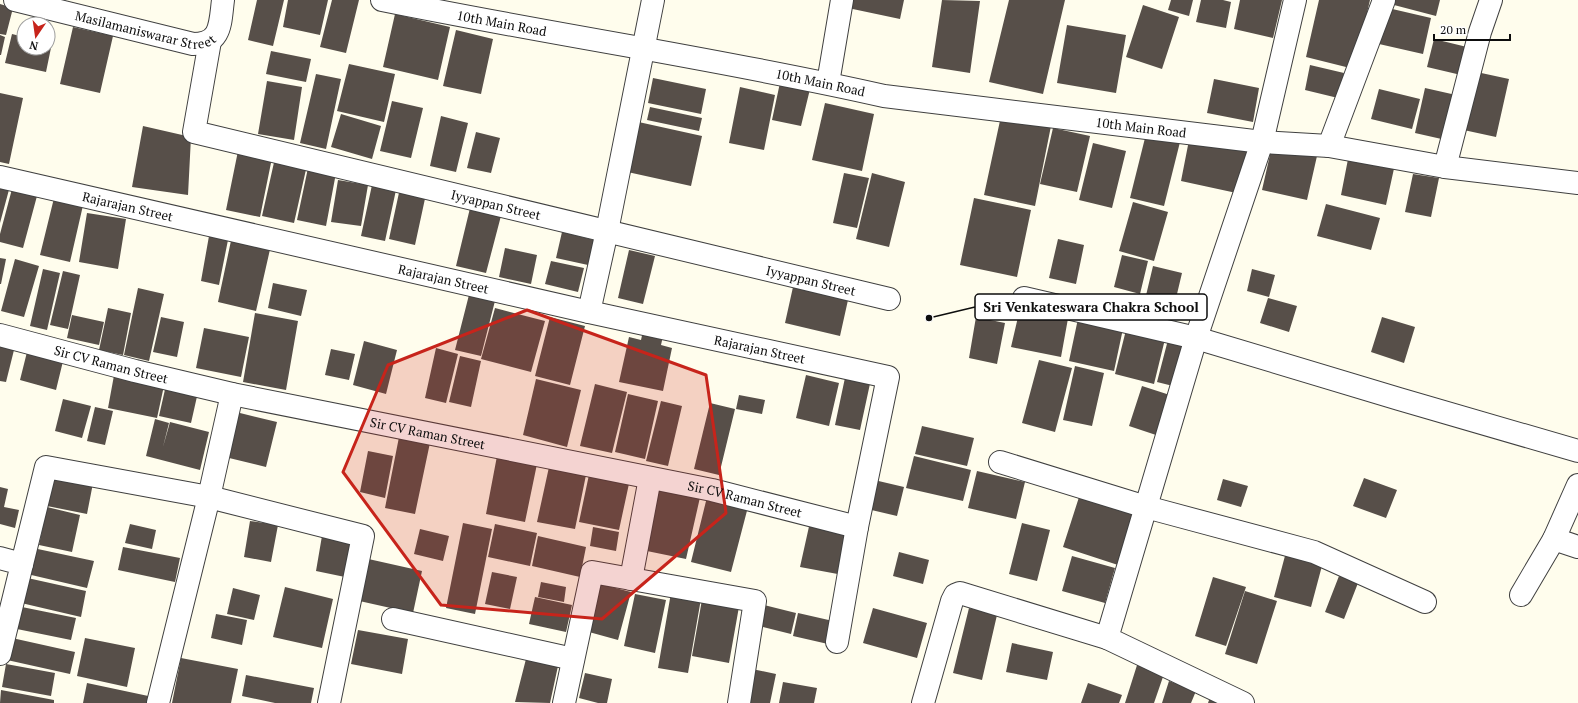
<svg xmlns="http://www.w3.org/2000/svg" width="1578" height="703" viewBox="0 0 1578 703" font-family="'PT Serif',serif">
<rect width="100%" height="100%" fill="#fffded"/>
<path fill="#574f49" d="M257,0H284L273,46L248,40Z
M288,0H328L320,35L283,27Z
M332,0H359L346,53L320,47Z
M850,0H904L900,19L848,8Z
M942,0L980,1L970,73L932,67Z
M1009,0H1065L1043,94L989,82Z
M1171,0H1193L1189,16L1168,10Z
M1201,0H1223L1231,2L1226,28L1196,22Z
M1240,0H1282L1273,38L1234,29Z
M1319,0H1370L1354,69L1306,57Z
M1395,0H1440L1436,16L1394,5Z
M0,4L13,8L6,35L0,34Z
M1143,5L1179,17L1162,69L1126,57Z
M1388,8L1431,18L1423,54L1379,44Z
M395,14L450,27L438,80L383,67Z
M1067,25L1126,35L1116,93L1057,83Z
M73,27L113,36L100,93L60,84Z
M456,30L493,39L481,94L443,86Z
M12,34L24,37V48H48V42L52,43L46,72L5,63Z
M0,35L5,37L1,55H0Z
M1434,39L1467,47L1461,75L1427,67Z
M271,51L311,59L306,82L266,74Z
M349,64L395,74L384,122L337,111Z
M1310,65L1344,73L1338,98L1305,90Z
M1472,71L1509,79L1496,137L1459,129Z
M316,74L341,79L326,149L300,143Z
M653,78L706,89L701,114L648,103Z
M781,78L811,85L801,126L772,120Z
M1214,79L1259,88L1253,122L1207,113Z
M267,81L302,87L294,140L258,134Z
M740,87L775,95L764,150L729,143Z
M1425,88L1456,95L1446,140L1415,133Z
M1379,89L1420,99L1412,129L1371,119Z
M0,93L23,98L9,164L0,162Z
M392,101L423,108L411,158L380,151Z
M825,103L874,114L862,171L812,160Z
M650,107L702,118L699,131L647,120Z
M341,114L381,126L372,159L331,147Z
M441,116L468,123L456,172L430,166Z
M1001,116L1051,126L1035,206L984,195Z
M634,121L702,136L691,186L623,171Z
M143,126L191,137L188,195L132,187Z
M1053,128L1090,136L1077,192L1040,184Z
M476,132L500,138L491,173L467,168Z
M1146,134L1180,142L1164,206L1130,198Z
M1190,135L1250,148L1241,194L1181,181Z
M1093,143L1126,151L1112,208L1079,200Z
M1272,146L1317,156L1307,200L1262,190Z
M238,151L272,158L260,217L226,210Z
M1349,154L1395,164L1386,205L1341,195Z
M275,158L307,165L294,223L262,216Z
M308,168L336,173L326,226L297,220Z
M844,173L869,178L857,228L833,223Z
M872,173L905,182L889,247L856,239Z
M1413,174L1439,178L1431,217L1405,212Z
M338,180L368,185L361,226L331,222Z
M0,183L10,186L0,223Z
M372,185L396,190L385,241L361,236Z
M400,188L426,194L415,245L389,239Z
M12,189L37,196L23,248L0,242V234Z
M55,194L84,201L70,262L40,255Z
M974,198L1031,210L1017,277L960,265Z
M1133,202L1168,212L1154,261L1119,251Z
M471,204L502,212L486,273L456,266Z
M1326,204L1380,218L1371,250L1317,236Z
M87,213L126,219L118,269L79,262Z
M562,232L594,240L588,265L556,258Z
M209,236L228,240L219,285L201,281Z
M232,236L271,245L256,311L218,302Z
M1058,239L1084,245L1076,284L1049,278Z
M505,248L537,255L531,284L499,277Z
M629,250L655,256L643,304L618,298Z
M1122,255L1148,261L1140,294L1114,287Z
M0,258L6,259L1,284H0Z
M15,259L39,266L24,317L1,311Z
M551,261L584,268L578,292L545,284Z
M1153,266L1182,273L1172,315L1143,308Z
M43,269L60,273L47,330L30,326Z
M1252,269L1275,275L1269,297L1247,291Z
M63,271L80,275L68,329L50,325Z
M273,283L307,290L301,316L268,308Z
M471,287L497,293L481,356L455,350Z
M793,287L848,300L840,336L785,323Z
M138,288L164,294L149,361L124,355Z
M1268,298L1297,306L1289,332L1260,323Z
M1021,304L1069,313L1061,357L1011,347Z
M108,308L131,313L123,355L99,350Z
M495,308L545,321L531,372L481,359Z
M255,313L298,321L286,390L243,382Z
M1079,314L1124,324L1114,371L1069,361Z
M72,315L104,322L99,345L67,338Z
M161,317L184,322L177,357L153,352Z
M550,317L585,326L570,385L535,376Z
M976,317L1005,323L997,364L969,358Z
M1382,317L1415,327L1404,363L1371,352Z
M1127,326L1166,335L1154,384L1115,374Z
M204,328L249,337L241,377L196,368Z
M643,331L663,336L661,345L672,348L663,391L619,382L629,337L641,340Z
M1169,336L1193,342L1181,388L1157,382Z
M364,341L397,350L386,394L353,385Z
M0,342L15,346L6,382L0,381Z
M28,348L64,357L56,390L20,380Z
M436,348L458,354L446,403L425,398Z
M331,349L355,354L349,380L325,375Z
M460,356L481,361L471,407L449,402Z
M1039,360L1072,368L1055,432L1022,423Z
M1075,366L1104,373L1092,426L1063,420Z
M115,370L165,381L157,418L108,408Z
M846,373L871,379L860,430L835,425Z
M806,375L839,383L829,426L796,418Z
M536,379L581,390L567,447L523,435Z
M595,384L627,392L612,453L580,446Z
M166,385L198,392L191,423L159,416Z
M1142,386L1176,397L1162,437L1129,426Z
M628,394L658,401L645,459L615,452Z
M739,395L765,400L762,414L736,409Z
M63,399L91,406L82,438L55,431Z
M661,401L682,406L668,466L646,461Z
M710,403L735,409L719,475L694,469Z
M95,407L113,411L105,445L87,441Z
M236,412L277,422L266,467L225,457Z
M155,419L169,423L163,447L170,422L209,432L200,470L146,456Z
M922,426L974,438L967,466L915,454Z
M400,432L431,438L415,514L385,508Z
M368,451L393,456L385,498L360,492Z
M497,456L537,464L525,522L486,514Z
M914,456L971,470L963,501L906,488Z
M549,467L586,475L575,529L537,522Z
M590,470L630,479L619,530L579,522Z
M56,471L94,478L87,514L47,506Z
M977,471L1025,482L1016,519L968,508Z
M1364,478L1397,490L1386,518L1353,506Z
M870,479L904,487L897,516L863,508Z
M1223,479L1248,486L1241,507L1217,500Z
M657,483L701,493L686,559L642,550Z
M0,487L8,489L4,507L19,510L15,528L0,524Z
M708,493L749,503L731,572L691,562Z
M1080,494L1136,512L1118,565L1063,547Z
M47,507L80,515L72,552L39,545Z
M250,521L278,525L271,562L244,557Z
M810,522L852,530L843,575L800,567Z
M463,523L492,529L475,614L446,608Z
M1022,523L1050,530L1037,581L1009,574Z
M130,524L156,530L152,549L125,543Z
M495,524L537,533L530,566L488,557Z
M593,527L619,532L616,551L590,546Z
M420,529L449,536L443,561L414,554Z
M323,530L353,536L345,577L316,571Z
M538,536L586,547L580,577L532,566Z
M123,547L180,558L175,582L118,570Z
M33,548L94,561L87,588L27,574Z
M899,552L929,560L923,584L893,576Z
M1286,552L1323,562L1311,607L1274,597Z
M1072,556L1115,568L1105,603L1062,591Z
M364,558L422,571L413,613L355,600Z
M492,572L517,577L510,609L485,604Z
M1339,576L1358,583L1344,619L1325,612Z
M23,577L86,591L81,617L17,602Z
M1213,577L1246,587L1226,646L1195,636Z
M541,582L566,587L564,602L538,597Z
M600,584L631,592L618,640L589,632Z
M285,587L333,599L322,648L273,637Z
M672,587L702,593L688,673L658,668Z
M233,588L260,595L254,620L227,614Z
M1245,591L1277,601L1257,664L1225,654Z
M635,594L666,600L655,653L624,646Z
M703,594L740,601L729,663L692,656Z
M535,597L572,605L566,632L529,624Z
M764,605L796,613L791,634L759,626Z
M17,606L76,618L71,640L12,628Z
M873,608L927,623L917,658L863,643Z
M969,608L997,615L982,680L953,673Z
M798,613L833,621L828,644L793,636Z
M216,614L247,620L242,645L211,638Z
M358,630L408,639L402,674L351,664Z
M12,638L75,652L70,674L7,660Z
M85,638L135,648L127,687L77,676Z
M1012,643L1053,652L1047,680L1006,672Z
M181,658L238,669L231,703H172Z
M526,659L558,666L550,703L515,702Z
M1138,662L1165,671L1154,703H1125Z
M6,664L55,673L51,696L2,687Z
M752,669L776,674L770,703H745Z
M585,673L612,679L607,703H598L579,698Z
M246,675L314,688L311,703H275L242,696Z
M1169,681L1196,691L1191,703H1162Z
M783,682L817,688L814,703H779Z
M87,683L153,697L151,703H83Z
M1088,683L1122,695L1119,703H1081Z
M1,690L54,700V703H0Z
M1211,694L1233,703H1208Z"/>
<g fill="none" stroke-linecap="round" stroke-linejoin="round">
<g stroke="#404040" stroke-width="24">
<g id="street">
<path id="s1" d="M15,0L193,44C222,44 220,23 223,0"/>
<path id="s2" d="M382,0C466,17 550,32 635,47C718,62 801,77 884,96L1262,142L1329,146L1445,167L1578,183"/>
<path id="s3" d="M210,41L194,132L889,299"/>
<path d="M828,83L842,0"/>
<path d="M1329,146L1384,0"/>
<path d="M1445,167L1480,32L1491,0"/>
<path id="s4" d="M0,177L589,312L888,377L857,527L837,642"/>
<path d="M1024,298L1196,338L1399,399L1578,451"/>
<path d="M589,312L607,231L653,0"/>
<path id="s5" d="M0,335L135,371L232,394L712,490L857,527"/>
<path d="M1000,462L1146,507L1314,552L1425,602"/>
<path d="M1554,539L1578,547"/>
<path d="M0,558L22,564L0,654"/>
<path d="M22,564L46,467L209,497L363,536L329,703"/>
<path d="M631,579L650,478"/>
<path d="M1521,595L1554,539L1578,485"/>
<path d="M393,619L573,659"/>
<path d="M158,703L209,497L232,394"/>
<path d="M564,703L592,572L755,601L739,703"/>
<path d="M923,703L952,601L955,595L960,593L1107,638"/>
<path d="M1243,703L1107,638L1196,338L1262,142L1295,0"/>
</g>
</g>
<use href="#street" stroke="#fff" stroke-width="22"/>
</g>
<path fill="#c7241b" fill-opacity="0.2" stroke="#c7241b" stroke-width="3" stroke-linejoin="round" d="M527,310L706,375L726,513L602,619L441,605L343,472L388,365Z"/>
<g text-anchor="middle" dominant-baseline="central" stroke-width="4" stroke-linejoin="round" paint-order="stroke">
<g font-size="13" fill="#0d0d0d" stroke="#fff">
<text stroke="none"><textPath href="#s1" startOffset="134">Masilamaniswarar Street</textPath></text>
<text stroke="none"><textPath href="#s2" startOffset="122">10th Main Road</textPath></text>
<text stroke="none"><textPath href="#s2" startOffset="446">10th Main Road</textPath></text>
<text stroke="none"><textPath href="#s2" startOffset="770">10th Main Road</textPath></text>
<text stroke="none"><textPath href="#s3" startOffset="403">Iyyappan Street</textPath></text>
<text stroke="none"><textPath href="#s4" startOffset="131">Rajarajan Street</textPath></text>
<text stroke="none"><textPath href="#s4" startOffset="455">Rajarajan Street</textPath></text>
<text stroke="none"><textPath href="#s3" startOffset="727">Iyyappan Street</textPath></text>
<text stroke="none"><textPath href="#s4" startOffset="779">Rajarajan Street</textPath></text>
<text stroke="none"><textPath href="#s5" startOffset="115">Sir CV Raman Street</textPath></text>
<text stroke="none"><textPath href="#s5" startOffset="439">Sir CV Raman Street</textPath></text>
<text stroke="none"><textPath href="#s5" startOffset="763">Sir CV Raman Street</textPath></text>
</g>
</g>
<path fill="none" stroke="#0d0d0d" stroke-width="1.5" d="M929 318L975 307"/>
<circle fill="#0d0d0d" stroke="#fff" stroke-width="1.5" cx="929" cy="318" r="4"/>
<rect fill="#fff" stroke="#0d0d0d" stroke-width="1.5" x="975" y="294" width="232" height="26" rx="4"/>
<g font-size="14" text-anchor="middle" font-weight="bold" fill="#0d0d0d">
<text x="1091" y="312">Sri Venkateswara Chakra School</text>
</g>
<g transform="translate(36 36) rotate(193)"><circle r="19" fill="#ffffff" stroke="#9e9e9e"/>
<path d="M0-3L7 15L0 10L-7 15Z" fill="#c7241b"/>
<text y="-6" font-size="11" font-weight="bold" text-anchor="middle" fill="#0d0d0d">N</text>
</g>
<path d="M1434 34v6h76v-6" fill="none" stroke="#0d0d0d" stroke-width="2"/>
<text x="1440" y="34" font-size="12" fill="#0d0d0d" stroke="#ffffff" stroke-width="3" paint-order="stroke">20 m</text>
</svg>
